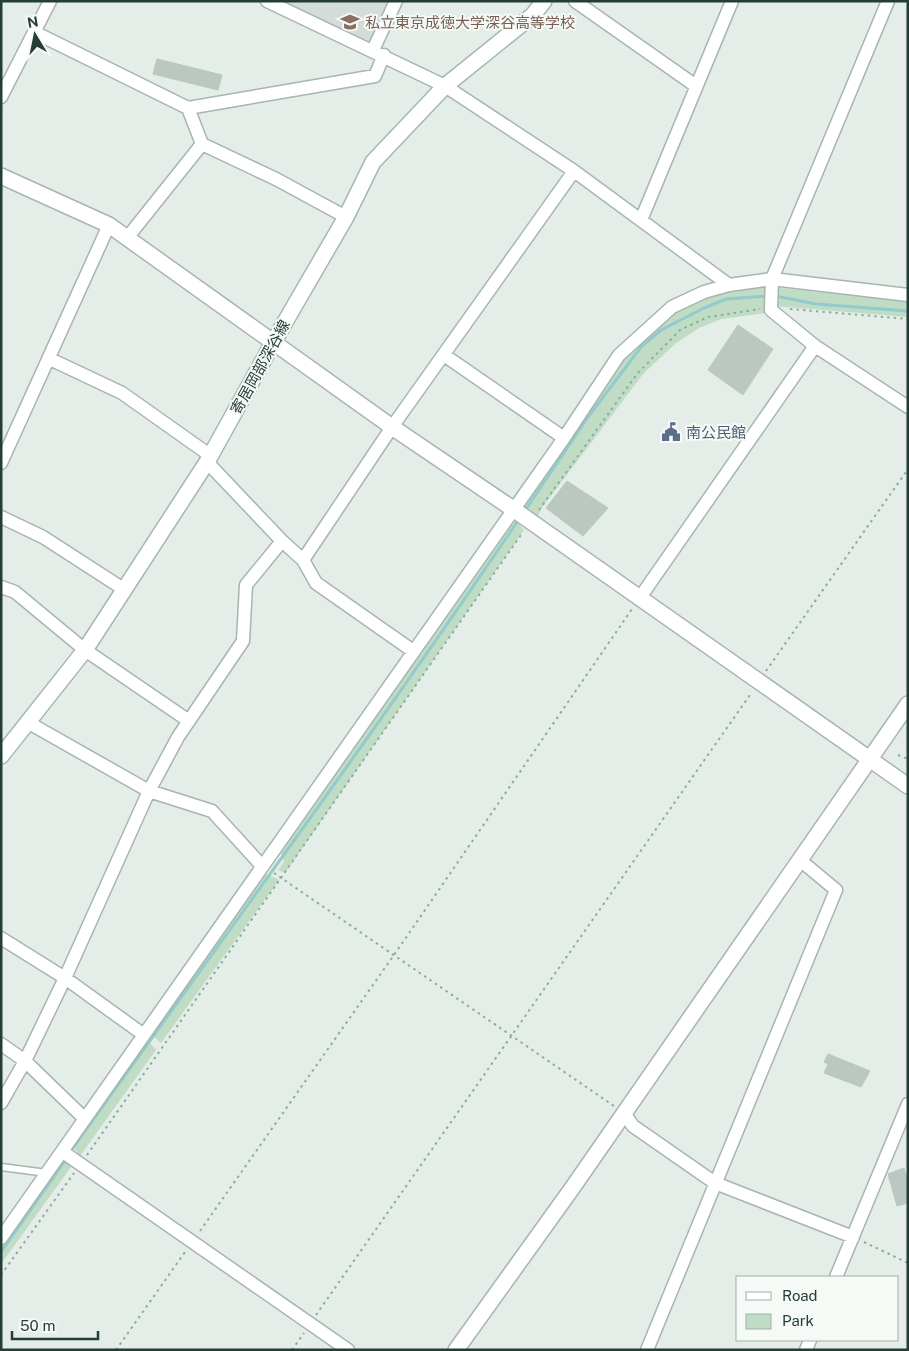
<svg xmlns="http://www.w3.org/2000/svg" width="909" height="1351" viewBox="0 0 909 1351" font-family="'Public Sans','Noto Sans JP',sans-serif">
<rect width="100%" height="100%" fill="#e5ede9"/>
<path fill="#d3ddd8" d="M274,1H390L371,43L368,45Z"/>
<path fill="#c0dcc5" d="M771,287L908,301V317L774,306V296H764L765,313L721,319L699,328L676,343L643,374L541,509L537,519L519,506L622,357L674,311L732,289Z
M510,520L517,522L524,530L285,873L278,870L284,862L279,847Z
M264,873L279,880L161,1043L150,1033Z
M147,1039L156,1050L80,1156L72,1145Z
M64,1161L71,1167L1,1264V1244L52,1171L57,1170Z"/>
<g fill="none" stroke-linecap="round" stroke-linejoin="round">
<path stroke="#92cace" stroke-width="3" d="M775,296L816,304L908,311
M524,512L588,417L641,347L661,330L704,308L726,299L769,296
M70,1152C220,942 374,734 519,519
M1,1252L67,1158"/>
</g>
<path fill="#bbc8c2" stroke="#b8c7bf" d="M157,59L222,75L218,90L153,74Z
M738,325L773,349L743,395L708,370Z
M567,481L608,508L583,536L546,508Z
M828,1054L870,1071L861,1087L824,1073L828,1064L824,1062Z
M904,1168L908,1181V1203L897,1206L888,1174Z"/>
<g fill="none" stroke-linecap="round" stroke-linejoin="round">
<g stroke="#a8b5af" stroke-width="9">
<path id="service" d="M1,1167L47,1173"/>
</g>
<g stroke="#a8b5af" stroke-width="15">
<path id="minor" d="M267,1L445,86L574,171L729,285
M575,1L696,86
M888,1L772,279L771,308V310L815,346L908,407
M34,32L188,108L202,144L276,179L346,217
M373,50L396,1
M1,97L50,1
M188,108L375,76L384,55
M641,220L732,1
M127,238L202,144
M444,355L564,438
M50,359L122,393L211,456
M207,462L282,541L303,560L316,583L413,651
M1,463L109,225
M1,517L43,537L125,590
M303,560L392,427L574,171
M1,587L15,592L85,650L189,721
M639,599L815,346
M29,723L149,791L212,811L262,866
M1,938L65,978L144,1035
M1,1044L25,1061L85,1119
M1,1103L25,1061L65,978L149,791L178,737L243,641L246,585L282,541
M624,1113L633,1126L715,1183L853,1237
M63,1152L348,1350
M1,1238L564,438L619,355L672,307L704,292L729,285L772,279L908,295
M836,1277L908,1104
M647,1350L836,890L800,860
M806,1350L810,1340"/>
</g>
<g stroke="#a8b5af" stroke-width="18">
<path id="tertiary" d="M1,176L109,225L392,427L513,509L908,786
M456,1350L573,1187L908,704"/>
</g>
<g stroke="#a4b8af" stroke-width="18">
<path id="secondary" d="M1,756L85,650L207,462L274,341L346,217L373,162L445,86L533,15L544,1"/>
</g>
<path stroke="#88ae9f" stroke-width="2" stroke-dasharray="2.5 4" stroke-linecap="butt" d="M790,309L908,319
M539,510L637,374L680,330L708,317L760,309
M766,671L908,469
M898,755L908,759
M274,873L614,1106
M87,1155L523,532
M200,1231L394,955L632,609
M864,1242L908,1263
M1,1275L74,1173
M316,1315L752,692
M116,1350L185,1252
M292,1350L304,1333"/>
<use href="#service" stroke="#fff" stroke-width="6"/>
<use href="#minor" stroke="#fff" stroke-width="12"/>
<use href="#tertiary" stroke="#fff" stroke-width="15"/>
<use href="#secondary" stroke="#fff" stroke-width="15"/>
</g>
<defs>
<g id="school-bare" transform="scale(1.5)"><path d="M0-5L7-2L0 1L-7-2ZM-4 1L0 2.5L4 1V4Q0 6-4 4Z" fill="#8d6e63" stroke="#f6faf7" stroke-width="2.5" paint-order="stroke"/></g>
<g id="civic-bare" transform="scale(1.5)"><path d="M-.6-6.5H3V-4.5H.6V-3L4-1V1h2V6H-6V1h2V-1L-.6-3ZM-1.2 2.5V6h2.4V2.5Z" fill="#5c6f8a" stroke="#f6faf7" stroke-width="2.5" paint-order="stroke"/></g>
</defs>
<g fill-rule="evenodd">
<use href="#school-bare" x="350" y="22"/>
<use href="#civic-bare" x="671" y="432"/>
</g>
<g text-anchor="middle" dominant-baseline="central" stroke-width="4" stroke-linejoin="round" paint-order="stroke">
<g font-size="15" fill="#785e54" stroke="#f6faf7" text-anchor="start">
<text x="365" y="22">私立東京成徳大学深谷高等学校</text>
</g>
<g font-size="15" fill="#253e35" stroke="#f6faf7">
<text transform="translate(260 367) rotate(-61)">寄居岡部深谷線</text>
</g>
<g font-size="15" fill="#4e5e75" stroke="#f6faf7" text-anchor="start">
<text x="686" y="432">南公民館</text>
</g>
</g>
<rect width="909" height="1351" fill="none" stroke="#253e35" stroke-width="5"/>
<rect x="736" y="1276" width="162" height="65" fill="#f6faf7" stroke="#a2afa9"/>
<rect x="746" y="1292" width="25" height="8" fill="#ffffff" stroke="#a2afa9"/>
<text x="782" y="1301" font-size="15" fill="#253e35">Road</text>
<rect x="746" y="1314" width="25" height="15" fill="#c0dcc5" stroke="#a2afa9"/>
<text x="782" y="1326" font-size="15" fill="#253e35">Park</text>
<g transform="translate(35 35) rotate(350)" stroke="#f6faf7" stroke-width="4" paint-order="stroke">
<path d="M0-4L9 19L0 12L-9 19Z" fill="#253e35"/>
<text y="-8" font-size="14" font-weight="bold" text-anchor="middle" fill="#253e35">N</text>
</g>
<path d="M12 1331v8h86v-8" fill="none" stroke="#253e35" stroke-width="2.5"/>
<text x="20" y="1331" font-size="15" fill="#253e35" stroke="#f6faf7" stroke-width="4" paint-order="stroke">50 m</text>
</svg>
